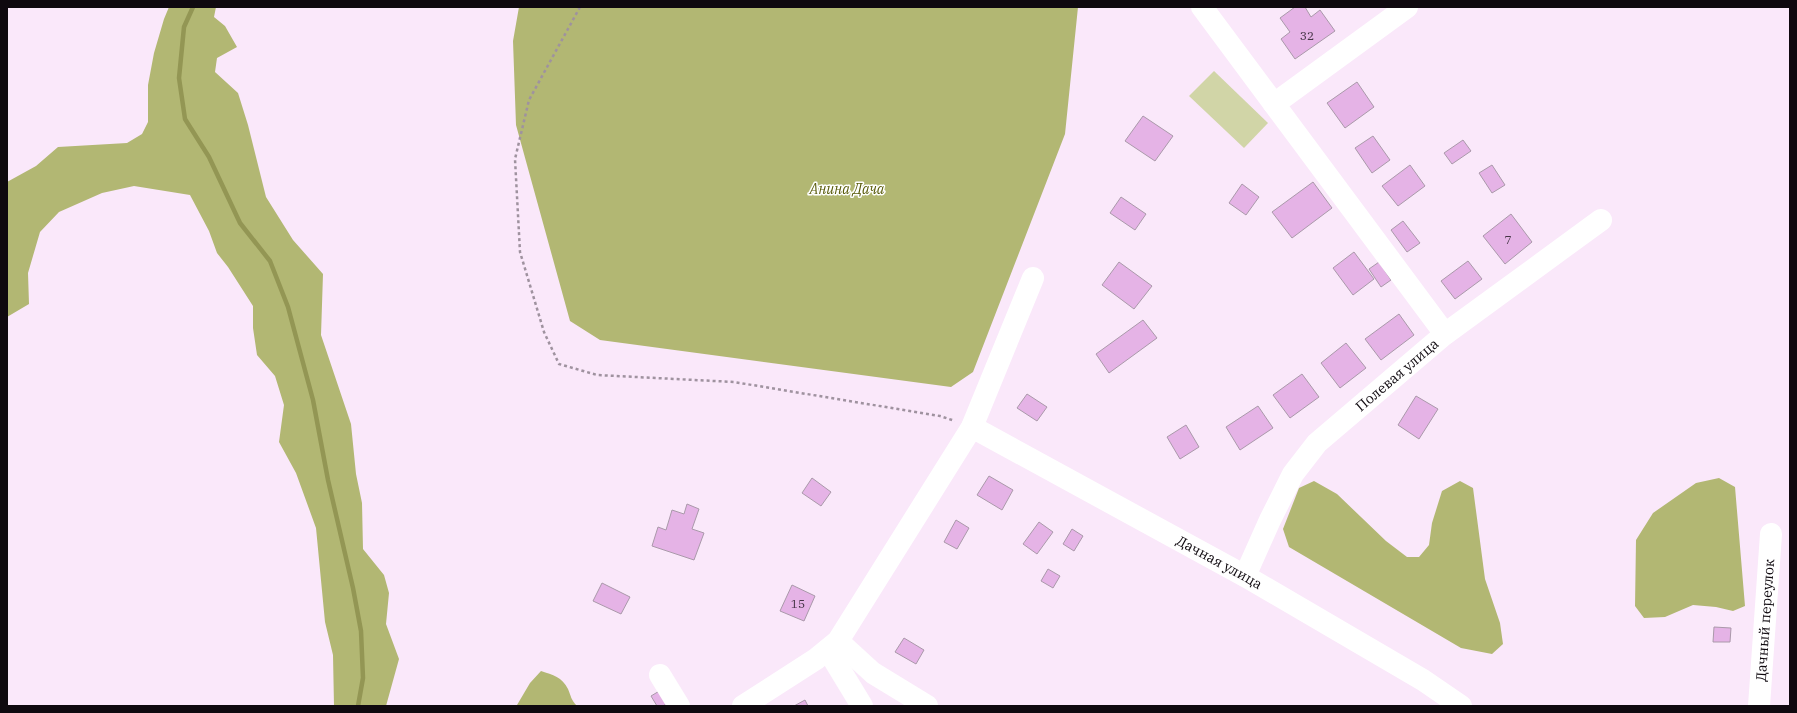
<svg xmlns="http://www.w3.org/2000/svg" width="1797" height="713" viewBox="0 0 1797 713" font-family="'IBM Plex Serif',serif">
<rect width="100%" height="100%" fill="#fae8fa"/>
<path fill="#d1d5a7" d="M1214,71L1268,123L1244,148L1189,96Z"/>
<path fill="#b2b773" d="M169,7H216L214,17L225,26L237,47L217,58L215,72L238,93L248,125L266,197L293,240L323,274L321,335L351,424L356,474L362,503L363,549L384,575L389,593L386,624L399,659L386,706H334L333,655L325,622L316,528L296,473L279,442L284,405L275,376L257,355L253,328V306L228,267L217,253L209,231L190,195L134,186L102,193L59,212L40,232L28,273L29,304L7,317V182L36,166L58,147L127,143L142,134L148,122V85L154,53L164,19Z
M519,7H1078L1065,134L973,372L951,387L600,340L570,321L516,125L513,41Z
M1719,478L1735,487L1745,606L1733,611L1716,607L1693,605L1665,617L1644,618L1635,606L1636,540L1653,513L1696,483Z
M1314,481L1337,494L1386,541L1407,557H1419L1429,545L1432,523L1442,491L1460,481L1473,488L1485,579L1500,623L1503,644L1492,654L1461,648L1289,547L1283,529L1299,488Z
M541,671C553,675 562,677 568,689C571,696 571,700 577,706H516L517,705L530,683Z"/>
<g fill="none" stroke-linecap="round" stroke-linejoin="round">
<path stroke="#939654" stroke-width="4.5" d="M193,7L184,27L179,78L185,119L209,157L240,223L270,261L288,307L313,400L328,480L353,588L361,631L363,678L358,706"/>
</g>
<path fill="#e5b3e6" stroke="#a9a" d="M1295,7H1305L1311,17L1320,10L1335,31L1295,59L1281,39L1290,32L1280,18Z
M1357,82L1374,107L1345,128L1327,103Z
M1143,116L1173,136L1155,161L1125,141Z
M1373,136L1390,160L1372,173L1355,148Z
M1463,140L1471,151L1452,164L1444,153Z
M1410,165L1425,186L1398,206L1382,186Z
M1492,165L1505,185L1492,193L1479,173Z
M1313,182L1332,208L1292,238L1272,212Z
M1242,184L1259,197L1246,215L1229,203Z
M1121,197L1146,214L1135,230L1110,213Z
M1511,214L1532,242L1505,264L1483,236Z
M1403,221L1420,243L1407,252L1391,230Z
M1354,252L1374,279L1353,295L1333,268Z
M1468,261L1482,279L1455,299L1441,281Z
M1119,262L1152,286L1134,309L1102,285Z
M1379,262L1391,280L1381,287L1369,269Z
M1399,314L1414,335L1381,360L1365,339Z
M1143,320L1157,338L1109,373L1096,354Z
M1346,343L1366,368L1340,388L1321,363Z
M1302,374L1319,397L1290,418L1273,395Z
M1027,394L1047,407L1037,421L1017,408Z
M1416,396L1438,409L1419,439L1398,425Z
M1258,406L1273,428L1240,450L1226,427Z
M1186,425L1199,447L1180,459L1167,437Z
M989,476L1013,490L1002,510L977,495Z
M812,478L831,492L821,506L802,493Z
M687,504L699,509L692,529L704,533L694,560L652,546L658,527L666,530L672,510L684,514Z
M956,520L969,528L957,549L944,542Z
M1039,522L1053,532L1037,554L1023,544Z
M1072,529L1083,536L1074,551L1063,544Z
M1048,569L1060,576L1053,588L1041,581Z
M602,583L630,597L621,614L593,601Z
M792,585L815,596L804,621L780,611Z
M1714,627L1731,628L1730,642H1713Z
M904,638L924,650L916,664L895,652Z
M661,690L668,703L663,706H657L651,696Z
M805,700L808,706H794Z"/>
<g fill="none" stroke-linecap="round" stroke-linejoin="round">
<path stroke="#9f929f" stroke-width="2.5" stroke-dasharray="3 3" stroke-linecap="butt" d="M580,7L529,100L515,159L520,252L544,332L559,364L597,375L734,382L940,416L955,421"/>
<g stroke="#fff" stroke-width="22">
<path d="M1202,7L1445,334"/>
<path d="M1274,104L1407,7"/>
<path id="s1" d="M972,427L1245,576L1423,680L1461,706"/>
<path id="s2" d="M1245,576L1270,520L1293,474L1317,443L1445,334L1601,220"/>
<path d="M838,641L873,673L927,706"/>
<path d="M828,650L862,706"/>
<path d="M660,675L679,706"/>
<path d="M743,706L816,659L838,641L972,427L1033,278"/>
<path id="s3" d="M1759,706L1771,534"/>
</g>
</g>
<g text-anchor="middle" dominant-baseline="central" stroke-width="3" stroke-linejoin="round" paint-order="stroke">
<g font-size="12" fill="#443445">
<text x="1307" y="35">32</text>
<text x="1508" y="239">7</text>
<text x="798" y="603">15</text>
</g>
<g font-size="14" font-style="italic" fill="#595b0a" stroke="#fff">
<text x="847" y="189">Анина Дача</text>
</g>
<g font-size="14" fill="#0f090f" stroke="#fff">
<text stroke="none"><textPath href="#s2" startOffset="257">Полевая улица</textPath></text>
<text stroke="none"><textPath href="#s1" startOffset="282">Дачная улица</textPath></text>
<text stroke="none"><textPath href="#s3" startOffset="86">Дачный переулок</textPath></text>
</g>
</g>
<rect width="1797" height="713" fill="none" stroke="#0f090f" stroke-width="16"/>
</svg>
